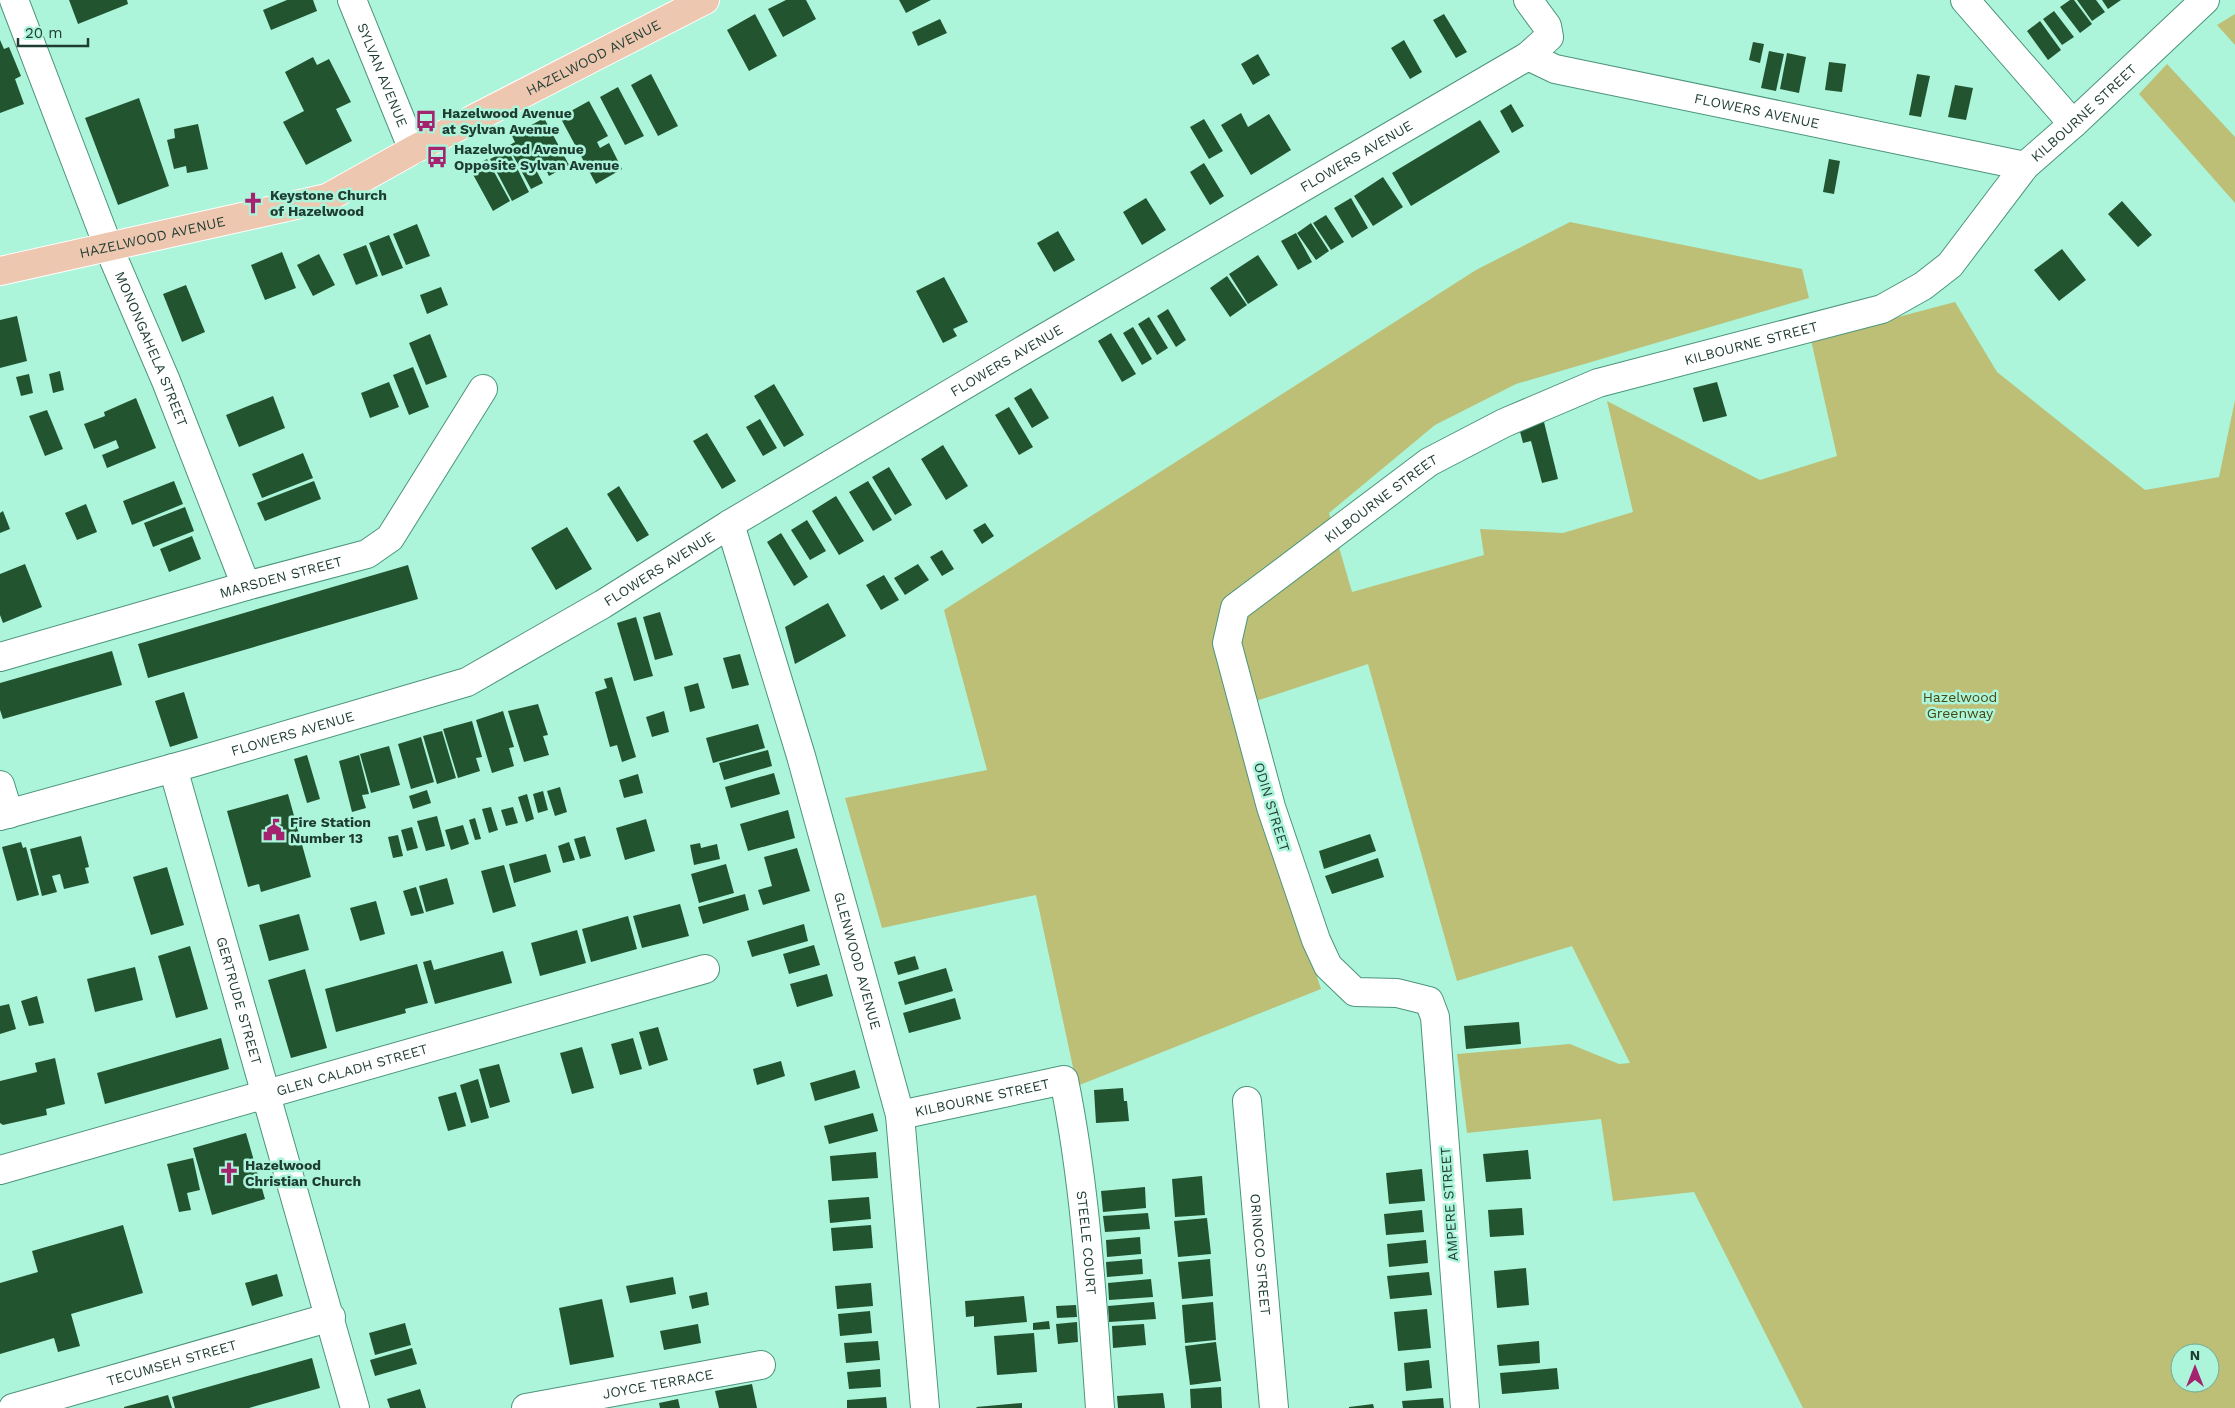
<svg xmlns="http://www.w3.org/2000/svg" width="2235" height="1408" viewBox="0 0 2235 1408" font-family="'Work Sans',sans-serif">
<rect width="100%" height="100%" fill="#acf5db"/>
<path fill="#bcbf75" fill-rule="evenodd" d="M2235,14V45L2217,25Z
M2167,64L2235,137V203L2139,94Z
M1570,222L1802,269L1809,298L1516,384L1435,425L1329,513L1352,592L1484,555L1480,529L1563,533L1633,512L1607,401L1760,480L1837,456L1811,340L1955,302L1997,372L2145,490L2219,477L2235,400V1408H1803L1694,1192L1613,1201L1601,1119L1467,1133L1457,1054L1570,1044L1619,1064L1630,1063L1572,946L1457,981L1368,664L1229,710L1321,989L1077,1086L1036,895L882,928L845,798L987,770L944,610L1476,270ZM2180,1353H2210V1383H2180Z"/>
<path fill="#225430" d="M69,0H127L128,4L78,24Z
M287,0H313L317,11L271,30L263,10Z
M786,0H806L816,19L783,37L768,9Z
M899,0H931L906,13Z
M2070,0H2074L2092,24L2080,33L2060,7Z
M2077,0H2096L2105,12L2092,21Z
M2102,0H2121L2108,9Z
M2054,11L2074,37L2062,45L2043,19Z
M755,14L777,56L749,71L727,30Z
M1444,14L1467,52L1456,58L1433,20Z
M940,19L947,33L918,46L912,32Z
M2040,21L2061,50L2048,60L2027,31Z
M0,40L4,49L9,47L21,76L15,79L24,104L0,113Z
M1404,40L1422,72L1410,79L1391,48Z
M1753,42L1764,44L1760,63L1749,60Z
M1769,51L1784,54L1776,91L1761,88Z
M1787,53L1806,57L1799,93L1780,89Z
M1258,54L1270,75L1253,85L1241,64Z
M313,57L317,65L329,59L351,102L336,109L352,141L306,165L283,122L304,111L285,72Z
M1829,62L1846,64L1842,92L1825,90Z
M651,74L678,126L658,136L631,85Z
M1917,74L1930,76L1921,117L1909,115Z
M1955,85L1973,88L1966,120L1948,117Z
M618,87L644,136L625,145L600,97Z
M139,98L169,186L118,205L85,118Z
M589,101L608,136L597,142L600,148L609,143L622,169L596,184L560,117Z
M1511,104L1524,126L1512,133L1500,111Z
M1241,113L1248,127L1269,114L1291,150L1251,175L1221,125Z
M544,118L569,165L549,176L543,164L535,168L543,183L531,189L508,146L515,142L512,136Z
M1204,119L1223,151L1209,159L1190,127Z
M1480,120L1500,152L1411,206L1392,173Z
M198,124L208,169L187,173L186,166L174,169L167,140L175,138L174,129Z
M508,150L529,192L512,201L490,159Z
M487,159L510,201L493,211L470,169Z
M1829,159L1840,161L1834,194L1823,192Z
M1204,163L1224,196L1210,205L1190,172Z
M1383,177L1403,207L1373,226L1354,196Z
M1146,198L1166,230L1142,245L1123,212Z
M1351,198L1368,228L1352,238L1334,208Z
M2122,201L2152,235L2138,247L2108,214Z
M1326,215L1344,242L1331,250L1313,223Z
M1311,223L1329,251L1316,260L1297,233Z
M417,224L430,256L406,265L393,234Z
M1058,231L1075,260L1054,272L1037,243Z
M1296,233L1312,262L1298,270L1281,241Z
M389,235L403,268L382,276L369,243Z
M366,245L378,276L356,285L343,254Z
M2062,249L2086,280L2059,301L2034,270Z
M282,252L296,288L265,300L251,265Z
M319,254L335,285L313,296L297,265Z
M1258,255L1278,285L1248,304L1229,274Z
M1227,276L1247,305L1230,317L1210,288Z
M944,277L968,322L953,329L957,336L943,343L916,291Z
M186,285L205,332L182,342L163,294Z
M441,287L448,305L427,314L420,295Z
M1168,309L1186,340L1176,347L1157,316Z
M17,316L27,361L0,368V320Z
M1149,317L1168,348L1157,355L1138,324Z
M1133,327L1152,359L1142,365L1123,333Z
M1111,333L1136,374L1122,382L1098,341Z
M430,334L447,377L426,385L409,343Z
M413,367L429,407L409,415L393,375Z
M60,371L64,390L53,393L49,374Z
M29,374L33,393L21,396L16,377Z
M389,382L399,407L370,418L361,393Z
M1717,382L1727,416L1703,422L1693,388Z
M774,384L804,435L784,447L754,396Z
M1031,388L1049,418L1032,428L1014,398Z
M273,396L285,428L239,447L226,415Z
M136,398L156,448L107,468L102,455L119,448L116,440L94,449L84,424L105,416L104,412Z
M1009,407L1033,447L1019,455L995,415Z
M47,410L63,449L45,456L29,416Z
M760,419L777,448L763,456L746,427Z
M1544,422L1558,479L1542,483L1531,441L1523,443L1519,428Z
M707,433L736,481L722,489L693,441Z
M943,445L968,486L946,500L921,459Z
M303,453L313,478L262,498L252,474Z
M889,467L912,505L895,515L872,477Z
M174,481L183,504L132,525L123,501Z
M314,481L321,499L265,521L257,503Z
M868,481L892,520L873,531L849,492Z
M619,486L649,535L637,542L607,494Z
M836,496L864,541L839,555L812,511Z
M86,504L97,532L77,540L65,513Z
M185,507L194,531L153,547L144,523Z
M3,511L10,529L0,533V513Z
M807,520L826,551L810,560L791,530Z
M985,523L994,536L982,544L973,530Z
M567,527L592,569L556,590L531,548Z
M781,533L808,577L794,586L767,542Z
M192,536L201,559L169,572L160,549Z
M942,550L954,569L942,576L930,557Z
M25,564L42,607L3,623L0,615V574Z
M918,564L929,580L905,595L894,578Z
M408,565L418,599L148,678L138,644Z
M884,575L899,600L881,610L866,585Z
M828,603L846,636L795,664L785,627Z
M660,612L673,655L655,660L643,617Z
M636,617L653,676L634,681L617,623Z
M112,651L122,685L3,719L0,710V683Z
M740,654L749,685L732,689L723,658Z
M612,677L636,757L622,762L617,745L610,747L595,692L607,688L604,679Z
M698,683L705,708L690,712L684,687Z
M184,692L198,738L170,747L155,701Z
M538,704L548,735L543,736L549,755L524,762L508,711Z
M503,711L514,747L509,748L514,766L492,773L476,720Z
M664,711L669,732L652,737L646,717Z
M472,721L482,757L476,758L480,771L458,778L443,729Z
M758,724L765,748L713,763L706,738Z
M442,731L456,778L437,784L423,736Z
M421,737L434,782L411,789L398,744Z
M389,746L400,785L371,793L360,754Z
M768,750L772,766L724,780L719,763Z
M307,755L320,799L307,803L294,759Z
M359,755L369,794L362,795L366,808L352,812L339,761Z
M774,773L780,794L731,808L725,787Z
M638,774L643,793L624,798L619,780Z
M560,787L567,812L555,816L547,791Z
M427,790L431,803L413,809L409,796Z
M543,791L548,810L538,813L533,794Z
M288,794L311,877L261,892L259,884L248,887L227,811Z
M527,794L534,819L526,822L518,797Z
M491,807L498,830L489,833L482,809Z
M513,807L518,823L506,826L501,810Z
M788,810L795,838L748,851L740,824Z
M437,816L445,846L426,851L417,821Z
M475,818L481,839L475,840L469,820Z
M646,819L655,851L625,860L616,828Z
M463,825L469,844L451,850L445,830Z
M412,827L418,848L407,851L401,830Z
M1370,834L1376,851L1324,869L1319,851Z
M398,835L403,856L393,858L388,837Z
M81,836L89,867L85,868L89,883L64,889L60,874L52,876L57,892L42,896L30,849Z
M585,836L591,856L580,859L574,839Z
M21,842L23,848L26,847L39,895L17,901L2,847Z
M569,842L575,860L563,863L558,846Z
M700,843L701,848L717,844L720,859L694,865L690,845Z
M797,848L810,891L763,905L758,890L772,886L764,857Z
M546,854L551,872L514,883L509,864Z
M1378,858L1384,877L1332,894L1325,876Z
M726,864L734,893L699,903L691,874Z
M504,865L516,906L493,913L481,871Z
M167,867L184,925L151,935L133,877Z
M447,878L454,904L426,912L419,886Z
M416,887L424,913L411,916L403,891Z
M745,894L749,910L703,924L698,907Z
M376,901L385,934L360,941L350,908Z
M680,904L689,936L642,948L633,916Z
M299,914L309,950L269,961L259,925Z
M628,916L637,949L591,962L582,929Z
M804,924L808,941L752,957L747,941Z
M577,930L586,963L540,976L531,943Z
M814,945L820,965L789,974L783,954Z
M190,946L208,1009L176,1018L158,956Z
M503,951L512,983L435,1004L423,962L431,960L434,970Z
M915,956L919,969L898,975L894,962Z
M417,964L428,1003L405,1009L406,1013L336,1032L325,989Z
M135,967L143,1000L95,1012L87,979Z
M946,968L953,991L905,1005L898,982Z
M305,969L327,1048L291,1058L268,980Z
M827,974L833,996L797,1007L790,984Z
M37,996L44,1023L29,1026L21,1001Z
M955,998L961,1019L909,1033L903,1013Z
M9,1004L16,1029L0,1034V1006Z
M1519,1022L1521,1044L1466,1049L1464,1026Z
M658,1027L668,1060L649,1066L639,1032Z
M221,1038L229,1069L105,1104L97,1073Z
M633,1038L642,1069L620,1075L611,1044Z
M582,1047L594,1088L572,1094L560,1053Z
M55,1058L65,1104L46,1109L47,1115L3,1125L0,1123V1081L37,1072L35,1063Z
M781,1061L785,1076L757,1085L753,1069Z
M499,1064L510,1102L490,1108L479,1069Z
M855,1070L860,1088L815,1101L810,1083Z
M478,1079L489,1118L471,1123L460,1085Z
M1123,1088L1124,1101H1127L1129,1121L1096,1123L1094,1090Z
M456,1092L466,1126L448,1131L438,1097Z
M873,1113L878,1131L829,1144L824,1126Z
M246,1133L265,1199L212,1215L193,1148Z
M1528,1150L1531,1179L1486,1182L1483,1154Z
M876,1152L878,1178L832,1181L830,1156Z
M193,1158L200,1190L187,1193L191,1210L179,1212L167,1164Z
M1422,1169L1425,1201L1389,1204L1386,1173Z
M1202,1176L1205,1215L1175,1217L1172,1179Z
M1145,1187L1146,1208L1103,1212L1101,1191Z
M869,1197L871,1219L830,1223L828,1200Z
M1522,1208L1524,1235L1490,1237L1488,1210Z
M1422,1210L1424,1232L1386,1235L1384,1214Z
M1148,1213L1150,1229L1105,1232L1103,1216Z
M1207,1218L1211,1254L1178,1257L1174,1221Z
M123,1225L143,1293L71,1314L80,1346L58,1352L54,1338L0,1354V1283L38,1272L32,1251Z
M871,1225L873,1248L833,1251L831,1228Z
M1140,1237L1141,1254L1107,1257L1106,1240Z
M1426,1240L1428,1263L1389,1267L1387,1244Z
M1142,1259L1143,1274L1107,1277L1106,1262Z
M1210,1259L1213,1296L1182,1299L1178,1262Z
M1526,1268L1529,1305L1497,1308L1494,1271Z
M1429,1272L1432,1295L1390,1299L1387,1276Z
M277,1274L283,1296L252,1306L245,1283Z
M673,1277L676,1294L630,1303L626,1286Z
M1151,1279L1153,1297L1109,1300L1108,1283Z
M871,1283L873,1306L837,1309L835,1286Z
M707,1292L709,1305L692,1309L689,1296Z
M1024,1296L1027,1322L974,1327V1316L966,1317L965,1301Z
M602,1299L614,1357L570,1365L559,1308Z
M1154,1302L1156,1319L1109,1322L1108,1306Z
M1213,1302L1216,1340L1185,1343L1182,1305Z
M1076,1305L1077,1317L1057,1318L1056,1306Z
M1427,1309L1431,1348L1398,1351L1394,1312Z
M870,1311L872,1333L840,1336L838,1314Z
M1049,1321L1050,1329L1033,1330V1323Z
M1077,1322L1078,1342L1058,1344L1056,1324Z
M405,1323L411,1345L375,1355L369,1333Z
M698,1324L701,1343L664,1350L660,1331Z
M1144,1324L1146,1345L1113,1348L1112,1326Z
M1034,1333L1037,1372L997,1375L994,1336Z
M878,1341L880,1360L846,1363L844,1343Z
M1539,1341L1540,1363L1499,1366L1497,1345Z
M1216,1342L1221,1381L1190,1385L1185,1346Z
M412,1348L417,1364L375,1376L370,1360Z
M312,1358L320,1388L249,1408H175L172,1397Z
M1429,1360L1432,1388L1406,1391L1404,1363Z
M1557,1368L1559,1389L1502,1394L1500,1373Z
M880,1369L881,1387L849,1389L847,1372Z
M752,1384L757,1408H719L715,1391Z
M1221,1387L1222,1408H1191L1190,1389Z
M420,1389L426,1408H390L387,1399Z
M1163,1393L1165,1408H1118L1117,1396Z
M168,1395L172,1408H124V1407Z
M886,1397L887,1408H847V1400Z
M1443,1398L1444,1408H1403L1402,1401Z
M678,1399L680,1408H660L659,1403Z
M1022,1403V1408H977L976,1407Z
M1373,1404L1374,1408H1349V1407Z"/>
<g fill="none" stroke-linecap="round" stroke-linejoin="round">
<g stroke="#4d947d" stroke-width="30">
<g id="minor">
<path id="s1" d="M14,0L108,246L166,381L246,586"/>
<path id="s2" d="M352,0L413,150"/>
<path d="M1965,0L2073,124"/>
<path d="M1528,56L1549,37L1547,26L1528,0"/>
<path id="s3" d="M730,524L801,756L900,1115L925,1408"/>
<path id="s4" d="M0,657L246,586L367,554L390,538L483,389"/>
<path id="s5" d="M173,768L355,1408"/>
<path d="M0,785L9,814"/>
<path id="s6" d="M0,816L195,762L467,682L603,604L730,524L1027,348L1528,56L1555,69L2025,166"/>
<path id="s7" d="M1247,1101L1274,1408"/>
<path id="s8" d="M900,1115L1064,1080C1086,1188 1092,1299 1100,1408"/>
<path id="s9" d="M0,1170L705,969"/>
<path id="s10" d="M13,1408L331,1317"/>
<path id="s11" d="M526,1408L761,1365"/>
<path id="s12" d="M1465,1408L1435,1017L1429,1001L1397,993L1355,992L1328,966L1316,940L1271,807L1227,643L1235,608L1429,462L1504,423L1598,383L1882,309L1923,286L1950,265L2025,166L2073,124L2205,0"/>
</g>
</g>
<g stroke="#fff" stroke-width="30">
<g id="major">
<path id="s13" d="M0,271L327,198L413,150L705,0"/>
</g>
</g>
<use href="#minor" stroke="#fff" stroke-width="28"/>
<use href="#major" stroke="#eec7b0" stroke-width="28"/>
</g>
<defs>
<g id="bus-bare" transform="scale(1.725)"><path d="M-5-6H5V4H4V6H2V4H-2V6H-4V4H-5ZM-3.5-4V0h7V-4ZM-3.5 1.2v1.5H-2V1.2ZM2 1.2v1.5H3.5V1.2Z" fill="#a5226f" stroke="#acf5db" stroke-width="2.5" paint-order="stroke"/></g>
<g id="church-bare" transform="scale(1.725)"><path d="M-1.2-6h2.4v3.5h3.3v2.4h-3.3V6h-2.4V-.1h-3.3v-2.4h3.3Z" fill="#a5226f" stroke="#acf5db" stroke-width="2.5" paint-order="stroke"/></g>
<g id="civic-bare" transform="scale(1.725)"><path d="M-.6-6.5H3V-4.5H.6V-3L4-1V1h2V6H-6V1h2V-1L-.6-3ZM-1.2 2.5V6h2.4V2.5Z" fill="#a5226f" stroke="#acf5db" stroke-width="2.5" paint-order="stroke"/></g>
</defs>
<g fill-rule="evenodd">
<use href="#bus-bare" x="426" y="121"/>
<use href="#bus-bare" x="437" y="157"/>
<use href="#church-bare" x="253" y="203"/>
<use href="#civic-bare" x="274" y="830"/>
<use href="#church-bare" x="229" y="1173"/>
</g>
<g text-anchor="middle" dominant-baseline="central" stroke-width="5" stroke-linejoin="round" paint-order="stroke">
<g font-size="14" fill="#1e3c32" stroke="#acf5db">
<text stroke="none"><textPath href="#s13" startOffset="636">HAZELWOOD AVENUE</textPath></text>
<text stroke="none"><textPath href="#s2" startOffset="81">SYLVAN AVENUE</textPath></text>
<text stroke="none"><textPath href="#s6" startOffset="1954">FLOWERS AVENUE</textPath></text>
<text stroke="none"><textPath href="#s12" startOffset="1904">KILBOURNE STREET</textPath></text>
<text stroke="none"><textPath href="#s6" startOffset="1519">FLOWERS AVENUE</textPath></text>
<text stroke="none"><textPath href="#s13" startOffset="156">HAZELWOOD AVENUE</textPath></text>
<text stroke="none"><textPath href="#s12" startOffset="1484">KILBOURNE STREET</textPath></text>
<text stroke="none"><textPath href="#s1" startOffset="375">MONONGAHELA STREET</textPath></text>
<text stroke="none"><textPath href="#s6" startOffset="1114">FLOWERS AVENUE</textPath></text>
<text stroke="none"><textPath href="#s12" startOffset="1079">KILBOURNE STREET</textPath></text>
<text stroke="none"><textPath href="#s6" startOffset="709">FLOWERS AVENUE</textPath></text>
<text stroke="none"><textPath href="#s4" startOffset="292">MARSDEN STREET</textPath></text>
<text stroke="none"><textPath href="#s6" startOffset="304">FLOWERS AVENUE</textPath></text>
<text transform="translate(1272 807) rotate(73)">ODIN STREET</text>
<text stroke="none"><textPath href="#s3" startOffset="455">GLENWOOD AVENUE</textPath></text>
<text stroke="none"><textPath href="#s5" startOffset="242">GERTRUDE STREET</textPath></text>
<text stroke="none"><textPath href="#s9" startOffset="366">GLEN CALADH STREET</textPath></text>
<text stroke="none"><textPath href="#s8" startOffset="84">KILBOURNE STREET</textPath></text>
<text transform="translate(1449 1204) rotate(-94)">AMPERE STREET</text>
<text stroke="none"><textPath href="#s8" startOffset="332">STEELE COURT</textPath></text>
<text stroke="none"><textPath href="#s7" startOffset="154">ORINOCO STREET</textPath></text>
<text stroke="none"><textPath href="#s10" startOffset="165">TECUMSEH STREET</textPath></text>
<text stroke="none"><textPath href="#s11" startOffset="134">JOYCE TERRACE</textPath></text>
</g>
<g font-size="14" font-weight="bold" fill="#1e3c32" stroke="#acf5db" text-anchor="start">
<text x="442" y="113">Hazelwood Avenue<tspan x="442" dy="16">at Sylvan Avenue</tspan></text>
<text x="454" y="149">Hazelwood Avenue<tspan x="454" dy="16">Opposite Sylvan Avenue</tspan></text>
<text x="270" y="195">Keystone Church<tspan x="270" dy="16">of Hazelwood</tspan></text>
<text x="290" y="822">Fire Station<tspan x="290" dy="16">Number 13</tspan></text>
<text x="245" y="1165">Hazelwood<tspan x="245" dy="16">Christian Church</tspan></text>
</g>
<g font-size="14" fill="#47480e" stroke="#acf5db">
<text x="1960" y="697">Hazelwood<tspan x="1960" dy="16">Greenway</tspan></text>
</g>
</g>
<g transform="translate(2195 1368)"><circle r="24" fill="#acf5db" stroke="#73ab97"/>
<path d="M0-4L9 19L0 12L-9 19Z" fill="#a5226f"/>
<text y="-8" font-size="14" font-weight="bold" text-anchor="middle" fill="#1e3c32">N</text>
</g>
<path d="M18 38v8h70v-8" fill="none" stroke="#1e3c32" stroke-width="2.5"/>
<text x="25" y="38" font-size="15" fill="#1e3c32" stroke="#acf5db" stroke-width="4" paint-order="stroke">20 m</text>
</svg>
